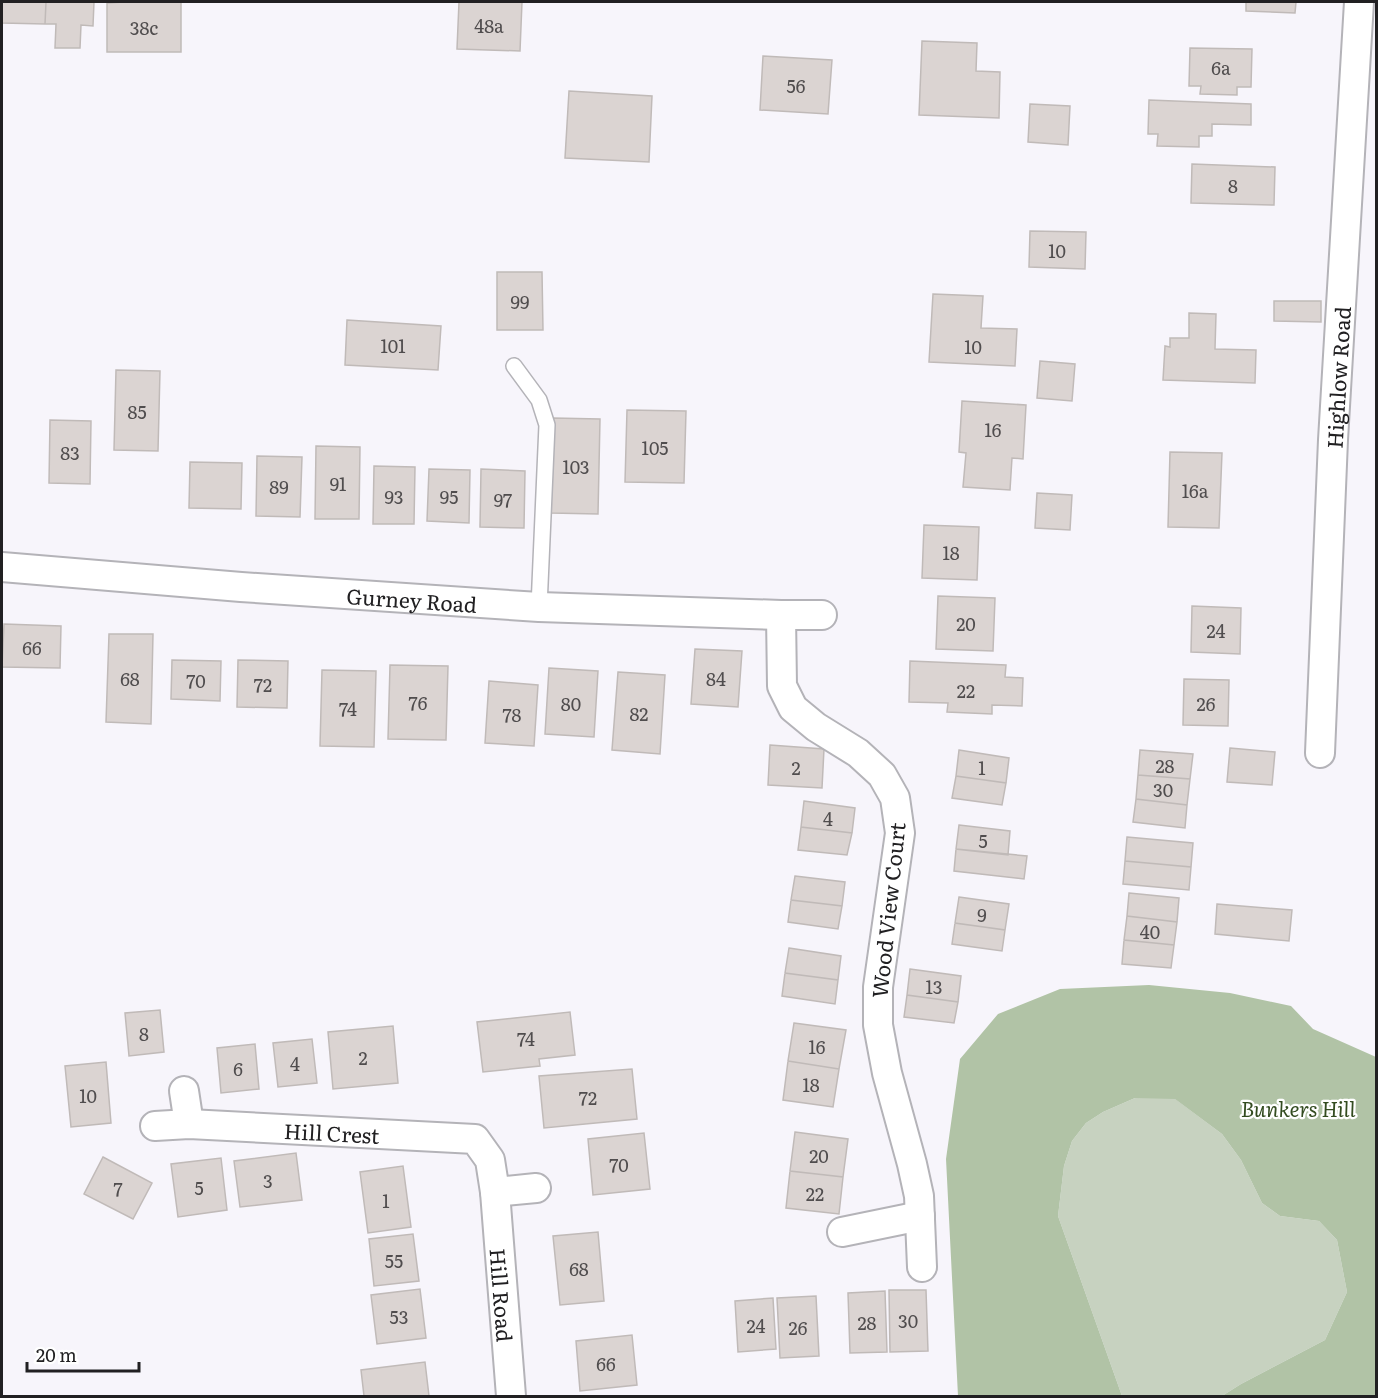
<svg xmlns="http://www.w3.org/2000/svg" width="1378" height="1398" viewBox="0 0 1378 1398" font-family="Literata,serif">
<rect width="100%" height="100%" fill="#f7f5fb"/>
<path fill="#c7d2c0" d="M1135,1098H1174L1222,1134L1241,1160L1262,1203L1280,1216L1319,1221L1337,1240L1347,1292L1325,1340L1241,1384L1222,1396H1122L1058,1216L1064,1166L1072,1141L1086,1123L1103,1112Z"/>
<path fill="#b1c3a6" d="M1149,985L1230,993L1291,1006L1313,1029L1376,1057V1396H1222L1241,1384L1325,1340L1347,1292L1337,1240L1319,1221L1280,1216L1262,1203L1241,1160L1222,1134L1175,1099L1135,1098L1103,1112L1086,1123L1072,1141L1064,1166L1058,1216L1122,1396H958L946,1159L960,1059L998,1014L1060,989Z"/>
<path fill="#dbd4d2" stroke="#c0bab8" stroke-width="1.5" d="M2,2H46L45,24L2,23Z
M46,2H94L93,26L81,25L80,48H55L56,24H45Z
M124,2H181V52H107V3Z
M459,2H522L520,51L457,49Z
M1246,2H1296L1295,13L1246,11Z
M922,41L977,43L976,71L1000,72L999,118L919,115Z
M1190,48L1252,49L1251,87H1237V95L1200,94L1201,86H1189Z
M763,56L832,60L828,114L760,110Z
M569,91L652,96L649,162L565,158Z
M1149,100L1251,104V125L1212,124V136H1199V147L1157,146L1158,134H1148Z
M1030,104L1070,106L1068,145L1028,142Z
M1192,164L1275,167L1274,205L1191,203Z
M1030,231L1086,232L1085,269L1029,267Z
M497,272H542L543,330H497Z
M933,294L983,296L981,328L1017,329L1015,366L929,362Z
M1274,301H1321V322L1274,321Z
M1189,313L1216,314L1215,349L1256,350L1255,383L1163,380L1165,346L1170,347V338H1189Z
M347,320L441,326L438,370L345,365Z
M1040,361L1075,364L1072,401L1037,398Z
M116,370L160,371L158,451L114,450Z
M962,401L1026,405L1023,459L1012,458L1010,490L963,487L966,453L959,452Z
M627,410L686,411L684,483L625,482Z
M553,418L600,419L598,514L551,513Z
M50,420L91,421L90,484L49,483Z
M316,446L360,447L359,519H315Z
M1170,452L1222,453L1219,528L1168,527Z
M257,456L302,457L300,517L256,516Z
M190,462L242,463L241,509L189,508Z
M374,466L415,467L414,524H373Z
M429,469L470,470L469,523L427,521Z
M481,469L525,471L524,528L480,527Z
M1037,493L1072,495L1070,530L1035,528Z
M924,525L979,527L977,580L922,578Z
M938,596L995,598L993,651L936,649Z
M1192,606L1241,608L1240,654L1191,652Z
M4,624L61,626L60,668L2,667Z
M109,634H153L151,724L106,722Z
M695,649L742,651L738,707L691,704Z
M172,660L221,661L220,701L171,699Z
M238,660L288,661L287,708L237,707Z
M910,661L1006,665L1005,677L1023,678L1022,706L992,705V714L947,712L948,703L909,702Z
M390,665L448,666L446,740L388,739Z
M549,668L598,671L594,737L545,734Z
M322,670L376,671L374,747L320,746Z
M618,672L665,675L660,754L612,750Z
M1184,679L1229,680L1228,726L1183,725Z
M489,681L538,685L534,746L485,743Z
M770,745L824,749L822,788L768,785Z
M1230,748L1275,752L1272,785L1227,782Z
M959,750L1009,758L1006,783L956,776Z
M1140,750L1193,754L1190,779L1138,775Z
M1138,775L1190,779L1187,805L1136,799Z
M956,776L1006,783L1002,805L952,798Z
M1136,799L1187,805L1185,828L1133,822Z
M804,801L855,808L852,833L801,827Z
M959,825L1010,831L1008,855L956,849Z
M801,827L852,833L847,855L798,850Z
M1127,837L1193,843L1191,867L1125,861Z
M956,849L1027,856L1024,879L954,871Z
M1125,861L1191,867L1189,890L1123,884Z
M795,876L845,882L842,906L791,900Z
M1129,893L1179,898L1177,922L1127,916Z
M959,897L1009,904L1005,930L955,923Z
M791,900L842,906L838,929L788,922Z
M1217,904L1292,910L1289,941L1215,934Z
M1127,916L1177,922L1174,945L1124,940Z
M955,923L1005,930L1002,951L952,944Z
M1124,940L1174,945L1171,968L1122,964Z
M789,948L841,956L838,980L785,973Z
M910,969L961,976L958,1002L907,995Z
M785,973L838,980L835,1004L782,996Z
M907,995L958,1002L954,1023L904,1017Z
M160,1010L164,1052L129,1056L125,1013Z
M570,1012L575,1055L539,1059L540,1066L483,1072L477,1022Z
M794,1023L846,1030L839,1069L788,1061Z
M393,1026L398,1083L333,1089L328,1032Z
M312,1039L317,1083L278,1087L273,1043Z
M255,1044L259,1089L221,1093L217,1048Z
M788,1061L839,1069L833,1107L783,1100Z
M106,1062L111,1123L71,1127L65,1066Z
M632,1069L637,1119L544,1128L539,1076Z
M795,1132L848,1139L843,1177L790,1171Z
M644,1133L650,1189L593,1195L588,1139Z
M296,1153L302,1200L240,1207L234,1161Z
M103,1157L152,1183L133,1219L84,1194Z
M221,1158L227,1210L178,1217L171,1164Z
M403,1166L411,1227L368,1233L360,1172Z
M790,1171L843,1177L839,1214L786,1208Z
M598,1232L604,1301L560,1305L553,1236Z
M413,1234L419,1281L374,1286L369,1239Z
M420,1289L426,1338L377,1344L371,1295Z
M889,1290H926L928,1351L890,1352Z
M885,1291L887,1352L850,1353L848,1293Z
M816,1296L819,1356L780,1358L777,1298Z
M773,1298L776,1349L738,1352L735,1301Z
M632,1335L637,1385L580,1391L576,1341Z
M425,1362L429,1396H364L361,1370Z"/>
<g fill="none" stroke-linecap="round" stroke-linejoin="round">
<g stroke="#b4b3b8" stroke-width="18">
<path id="lane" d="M514,366L539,400L547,425L539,607"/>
</g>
<g stroke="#b4b3b8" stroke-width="32">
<g id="street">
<path id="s1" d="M2,567L241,587L539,607L781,615H822"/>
<path d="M781,615L782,686L793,708L816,727L858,753L882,775L895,798L900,833L878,987V1025L887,1073L912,1164L919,1196L922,1267"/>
<path id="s2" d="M1320,753L1333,440L1359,2"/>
<path d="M184,1091L189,1124"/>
<path id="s3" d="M155,1126L189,1124L475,1139L490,1160L495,1192L511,1396"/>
<path d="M495,1192L536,1188"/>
<path d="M842,1232L920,1216"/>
</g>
</g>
<use href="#lane" stroke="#fff" stroke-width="15"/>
<use href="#street" stroke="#fff" stroke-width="28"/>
</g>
<g text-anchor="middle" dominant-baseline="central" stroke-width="4.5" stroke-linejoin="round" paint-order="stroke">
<g font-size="18" fill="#504d4e">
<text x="489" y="25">48a</text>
<text x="144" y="27">38c</text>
<text x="1221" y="67">6a</text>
<text x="796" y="85">56</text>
<text x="1233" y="185">8</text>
<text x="1057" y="250">10</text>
<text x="520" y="301">99</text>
<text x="393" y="345">101</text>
<text x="973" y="346">10</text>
<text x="137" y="411">85</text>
<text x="993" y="429">16</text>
<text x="655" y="447">105</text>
<text x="70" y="452">83</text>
<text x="576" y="466">103</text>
<text x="338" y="483">91</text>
<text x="279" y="486">89</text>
<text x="1195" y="490">16a</text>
<text x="394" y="496">93</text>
<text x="449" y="496">95</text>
<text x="503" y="499">97</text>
<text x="951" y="552">18</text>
<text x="966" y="623">20</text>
<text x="1216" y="630">24</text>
<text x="32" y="647">66</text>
<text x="130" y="678">68</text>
<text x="716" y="678">84</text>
<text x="196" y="680">70</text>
<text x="263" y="684">72</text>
<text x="966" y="690">22</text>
<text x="418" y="702">76</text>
<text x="571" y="703">80</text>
<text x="1206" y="703">26</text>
<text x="348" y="708">74</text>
<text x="639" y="713">82</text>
<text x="512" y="714">78</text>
<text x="1165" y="765">28</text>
<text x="796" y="767">2</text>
<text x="982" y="767">1</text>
<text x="1163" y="789">30</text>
<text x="828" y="818">4</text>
<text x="983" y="840">5</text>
<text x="982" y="914">9</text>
<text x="1150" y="931">40</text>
<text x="934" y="986">13</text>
<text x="144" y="1033">8</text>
<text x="526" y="1038">74</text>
<text x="817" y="1046">16</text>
<text x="363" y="1057">2</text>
<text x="295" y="1063">4</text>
<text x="238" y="1068">6</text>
<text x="811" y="1084">18</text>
<text x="88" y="1095">10</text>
<text x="588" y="1097">72</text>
<text x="819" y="1155">20</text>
<text x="619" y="1164">70</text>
<text x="268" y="1180">3</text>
<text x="199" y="1187">5</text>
<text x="118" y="1188">7</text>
<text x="815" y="1193">22</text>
<text x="386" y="1200">1</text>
<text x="394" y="1260">55</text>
<text x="579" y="1268">68</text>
<text x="399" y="1316">53</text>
<text x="908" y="1320">30</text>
<text x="867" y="1322">28</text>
<text x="756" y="1325">24</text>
<text x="798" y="1327">26</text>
<text x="606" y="1363">66</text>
</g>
<g font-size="21" fill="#212022" stroke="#fff">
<text stroke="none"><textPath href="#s2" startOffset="376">Highlow Road</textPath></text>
<text stroke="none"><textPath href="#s1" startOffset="411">Gurney Road</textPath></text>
<text transform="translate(887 910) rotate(-84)">Wood View Court</text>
<text stroke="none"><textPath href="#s3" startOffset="177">Hill Crest</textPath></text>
<text stroke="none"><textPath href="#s3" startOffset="482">Hill Road</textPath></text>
</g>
<g font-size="21" font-style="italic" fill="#334c20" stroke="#fff">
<text x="1298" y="1107">Bunkers Hill</text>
</g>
</g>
<rect width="1378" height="1398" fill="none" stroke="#212022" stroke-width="6"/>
<path d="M27 1362v9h112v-9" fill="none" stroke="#212022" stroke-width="3"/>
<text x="36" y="1362" font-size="18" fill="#212022" stroke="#ffffff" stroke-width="4.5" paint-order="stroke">20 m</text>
</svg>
